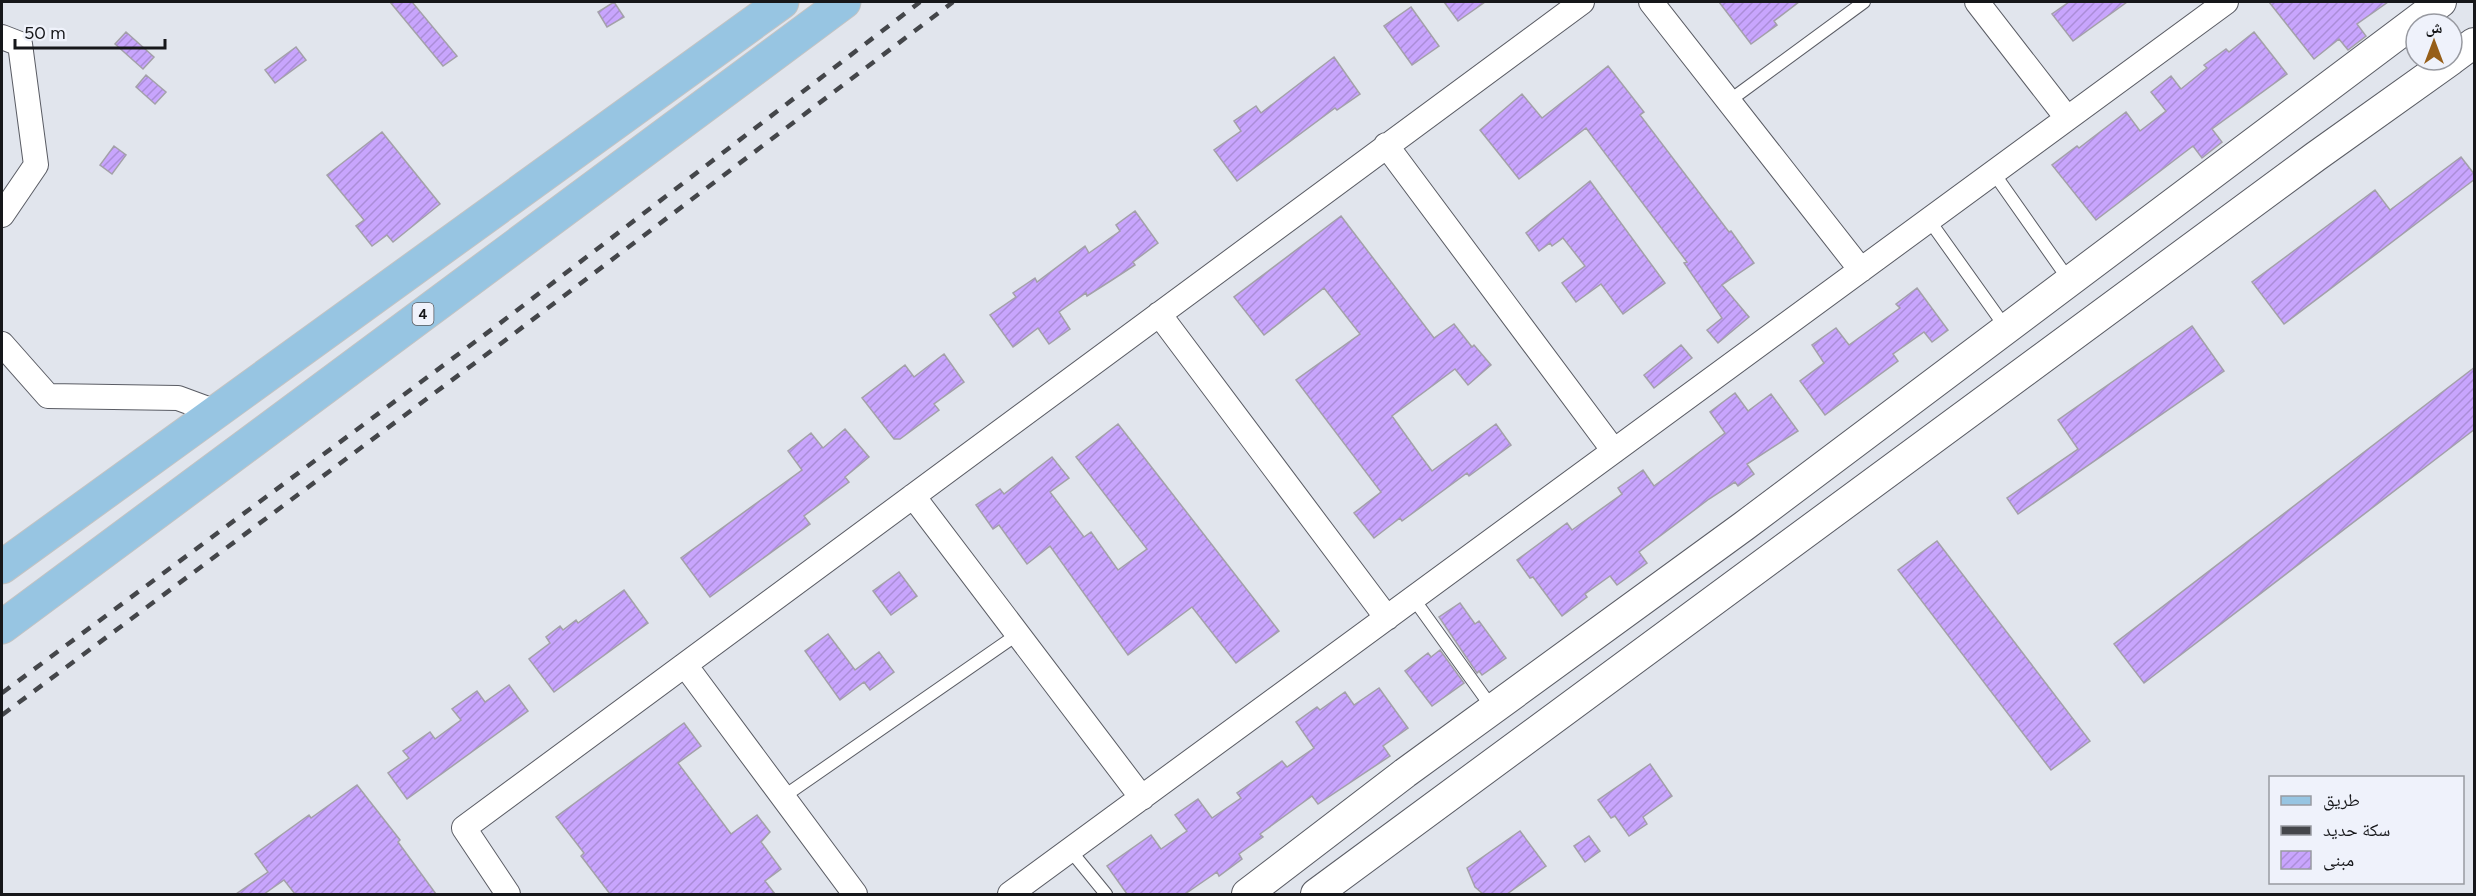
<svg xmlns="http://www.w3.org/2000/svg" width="2476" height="896" viewBox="0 0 2476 896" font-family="Figtree,'Noto Naskh Arabic',sans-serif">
<defs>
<pattern id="building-hatch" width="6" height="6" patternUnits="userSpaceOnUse" patternTransform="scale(1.5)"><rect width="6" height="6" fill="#c8a5fd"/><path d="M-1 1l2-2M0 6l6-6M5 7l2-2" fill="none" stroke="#ab8dd8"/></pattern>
</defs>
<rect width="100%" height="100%" fill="#e1e5ed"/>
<path fill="url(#building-hatch)" stroke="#a3a0a9" stroke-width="1.5" d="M390,2H412L457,56L443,66Z
M614,2L624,17L607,27L598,12Z
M1444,2H1485L1458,21Z
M1719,2H1799L1774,21L1777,25L1751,44Z
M2069,2H2127L2073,41L2052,14Z
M2269,2H2388L2357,24L2366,36L2348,50L2339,39L2314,59Z
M1411,7L1439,46L1412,65L1384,26Z
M126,32L154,57L143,69L115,44Z
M2254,32L2287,74L2212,129L2222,142L2202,158L2193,146L2096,220L2052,165L2077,146L2079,148L2126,112L2140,131L2166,111L2151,92L2171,76L2181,89L2207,68L2204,65L2226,49L2229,52Z
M296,47L306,60L275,83L265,70Z
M1334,57L1360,94L1337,110L1335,108L1237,181L1214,150L1241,131L1234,121L1256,106L1261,113Z
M1608,66L1644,112L1640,115L1729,232L1731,231L1754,263L1722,285L1749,317L1718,343L1707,330L1722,318L1684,263L1687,262L1586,128L1519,179L1480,130L1522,94L1542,118Z
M146,75L166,92L155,104L136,87Z
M382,132L440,204L393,242L387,235L372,246L356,226L364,220L327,175Z
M114,146L126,155L112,174L100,165Z
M2461,157L2475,175V179L2284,324L2252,282L2375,190L2390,210Z
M1590,181L1665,283L1623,314L1601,284L1576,302L1562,283L1585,266L1563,238L1552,246L1550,243L1539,251L1526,233Z
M1135,211L1158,243L1133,262L1135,265L1112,280L1087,296L1086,293L1059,312L1070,329L1049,344L1038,328L1013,347L990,315L1016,297L1013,293L1035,278L1037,282L1085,246L1089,253L1120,231L1116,225Z
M1341,216L1434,338L1454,324L1472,347L1474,345L1491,365L1468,385L1455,369L1392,416L1420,455L1432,471L1496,424L1511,445L1469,476L1467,473L1402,521L1400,518L1374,538L1354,513L1381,492L1296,380L1360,334L1324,288L1264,335L1234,297Z
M1917,288L1948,330L1932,342L1924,332L1893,354L1898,361L1825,415L1800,381L1824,363L1812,345L1836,328L1849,345L1900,308L1896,304Z
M2192,326L2224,371L2018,514L2007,498L2078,449L2058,420Z
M1681,345L1692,358L1654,388L1644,375Z
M944,354L964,382L934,404L939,410L900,439H894L862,398L905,365L914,377Z
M2475,367V429L2144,683L2114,644Z
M1735,393L1748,411L1771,394L1798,431L1747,464L1754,474L1738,486L1735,482L1709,499L1639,552L1647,563L1617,585L1610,576L1585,594L1587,597L1562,616L1533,577L1530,578L1517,560L1567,523L1572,530L1622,494L1618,488L1643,470L1654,486L1725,433L1710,412Z
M1118,424L1279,631L1236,663L1192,607L1128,655L1050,546L1027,564L999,525L993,529L976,505L1000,489L1004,494L1052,457L1069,478L1050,492L1084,537L1091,532L1118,570L1147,549L1076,457Z
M845,429L869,457L845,477L849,482L804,516L810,524L710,597L681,558L802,470L788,451L811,433L823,448Z
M1937,541L2090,741L2051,770L1898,570Z
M899,572L917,596L891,615L873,591Z
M624,590L648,623L554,692L529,659L550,643L546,637L560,626L563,630L576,620L578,623Z
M1460,603L1475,624L1479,621L1506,658L1482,675L1479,671L1477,673L1439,617Z
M828,634L855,670L879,652L894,672L870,690L864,682L840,700L805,651Z
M1440,650L1464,683L1432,706L1405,671L1428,653L1431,657Z
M509,685L528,711L407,799L388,773L409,758L403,751L430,732L435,739L461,720L452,709L477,691L485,702Z
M1379,688L1408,728L1383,746L1390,756L1318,804L1312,796L1260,834L1263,837L1239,854L1242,859L1219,876L1217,872L1185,894H1127L1107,866L1151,835L1161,849L1187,831L1175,815L1198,799L1212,818L1241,798L1237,793L1282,761L1287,767L1314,748L1296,722L1317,707L1320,710L1345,692L1354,705Z
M684,723L701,746L678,763L731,834L757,815L770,832L761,842L781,869L765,881L775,894H610L581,856L584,853L556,817Z
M1650,764L1672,796L1643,817L1647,824L1629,836L1615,816L1611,818L1598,800Z
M357,785L400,840L398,842L436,894H295L284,880L264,894H236L268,872L255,854L309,815L311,818Z
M1520,831L1546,866L1507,894H1483L1475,887L1467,868Z
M1589,836L1600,851L1585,862L1574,846Z"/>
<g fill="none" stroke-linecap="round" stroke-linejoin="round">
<g stroke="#5a5c64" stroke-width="14">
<path id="service" d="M1729,101L1864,2
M1993,172L2069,280
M1929,220L2006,328
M1413,598L1493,709
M783,797L1018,634
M1070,850L1106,894"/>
</g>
<g stroke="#5a5c64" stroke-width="26">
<path id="minor" d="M1651,2L1861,270
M1977,2L2067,118
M2,37L20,44L36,165L2,215
M1386,145L1614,451
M1159,314L1387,618
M2,344L48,396L178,398L216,412
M913,496L1142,798
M685,665L855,894
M508,894L464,828L1582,2
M1010,894L2226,2"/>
</g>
<g stroke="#5a5c64" stroke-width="32">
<path id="tertiary" d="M2452,59L2474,43
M1247,894L1405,773L1744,526L2441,2
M1316,894L2315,157L2451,60"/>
</g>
<g stroke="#c2c3c3" stroke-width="35">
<path id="primary" d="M2,567L782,2
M2,627L844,2"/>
</g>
<use href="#service" stroke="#fff" stroke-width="12"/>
<use href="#minor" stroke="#fff" stroke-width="24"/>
<use href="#tertiary" stroke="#fff" stroke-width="30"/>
<use href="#primary" stroke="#97c5e2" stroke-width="33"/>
<path stroke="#44464a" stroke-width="4.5" stroke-dasharray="10 10" stroke-linecap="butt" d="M2,693L499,324L920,2
M2,715L491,351L953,2"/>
</g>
<g text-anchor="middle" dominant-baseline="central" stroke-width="6" stroke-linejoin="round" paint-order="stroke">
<rect fill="#eff2fb" stroke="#57595e" stroke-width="1.5" x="412.5" y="303" width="21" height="22" rx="4.5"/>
<g font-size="14" font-weight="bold" fill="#16171a">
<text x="423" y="314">4</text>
</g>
</g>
<rect width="2476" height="896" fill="none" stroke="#16171a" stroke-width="6"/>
<rect x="2269" y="776" width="195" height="108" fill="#eff2fb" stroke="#989aa1" stroke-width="1.5"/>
<rect x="2281" y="796" width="30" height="9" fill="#97c5e2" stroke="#989aa1" stroke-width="1.5"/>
<text x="2323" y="806" font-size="18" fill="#16171a">طريق</text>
<rect x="2281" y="826" width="30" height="9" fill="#44464a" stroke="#989aa1" stroke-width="1.5"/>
<text x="2323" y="836" font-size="18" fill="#16171a">سكة حديد</text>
<rect x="2281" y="851" width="30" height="18" fill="url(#building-hatch)" stroke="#989aa1" stroke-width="1.5"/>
<text x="2323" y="866" font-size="18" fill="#16171a">مبنى</text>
<g transform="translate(2434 42)"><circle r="28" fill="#eff2fb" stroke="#989aa1" stroke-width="1.5"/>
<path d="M0-4.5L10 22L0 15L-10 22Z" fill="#965e18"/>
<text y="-9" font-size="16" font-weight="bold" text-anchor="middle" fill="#16171a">ش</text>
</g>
<path d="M15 39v9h150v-9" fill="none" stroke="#16171a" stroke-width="3"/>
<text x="24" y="39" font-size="18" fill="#16171a" stroke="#eff2fb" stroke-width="4.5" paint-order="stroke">50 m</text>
</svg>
